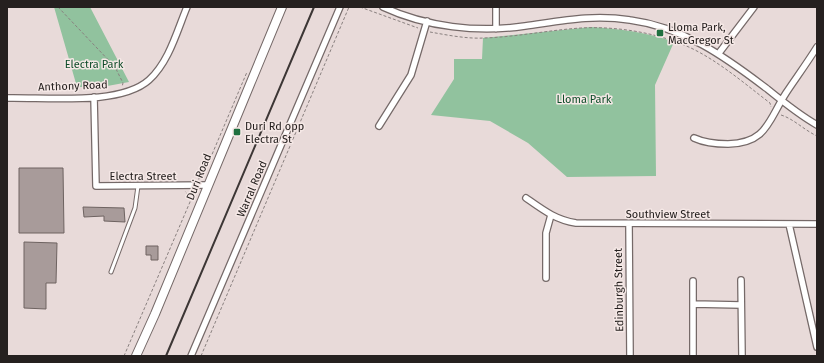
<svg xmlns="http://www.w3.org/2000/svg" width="824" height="363" viewBox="0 0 824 363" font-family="'Fira Sans',sans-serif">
<rect width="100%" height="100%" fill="#e8dad9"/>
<path fill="#91c29e" d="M54,7H90L129,82L102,87H77Z
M591,27C620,29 647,32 674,42L655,85L656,176L567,177L528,143L490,121L431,115L454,79V59H482L483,38Z"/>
<path fill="#a89b9a" stroke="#6e6361" d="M19,168H63L64,233H19Z
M83,207L124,208L125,222L104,221V216L84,217Z
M24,242L57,243L56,283H46V309L24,308Z
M146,246H158V260H151V255H146Z"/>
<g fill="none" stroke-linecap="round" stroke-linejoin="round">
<g stroke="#756968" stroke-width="5">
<path id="service" d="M111,272L135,208L138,186"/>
</g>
<g stroke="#756968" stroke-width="8">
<path id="minor" d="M383,7C426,27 478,33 525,26C561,21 592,14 630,20C683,27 724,56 766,88C782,101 799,115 817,125
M496,7V29
M719,53L754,7
M94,97L96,186L208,185
M7,98C45,97 120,106 149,80C169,62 177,31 187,7
M379,126L411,75L427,21
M694,138C705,143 716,144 728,144C767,143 768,121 786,93C796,78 807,63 817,47
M526,198C543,210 556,220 576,223L817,224
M629,224L630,356
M789,224L817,347
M546,278V233L551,215
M741,280L742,356
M693,304L741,305
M191,356L340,7
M693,356V281"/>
</g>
<g stroke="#756968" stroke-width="10">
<path id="secondary" d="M136,356L155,314L282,7"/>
</g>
<path stroke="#89807f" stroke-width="1" stroke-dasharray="3 2" stroke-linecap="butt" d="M58,7L115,67L123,83L122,87
M360,7L418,28
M430,32C447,35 467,39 484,38C517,37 549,30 581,28C617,26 660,33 693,49C721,63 745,84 770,103L771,107
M781,115C794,119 804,130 817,136
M198,179L202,178L247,72
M124,356L190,202V197L185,191
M201,356L349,7"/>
<use href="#service" stroke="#fff" stroke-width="3"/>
<use href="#minor" stroke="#fff" stroke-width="5.5"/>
<use href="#secondary" stroke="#fff" stroke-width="8"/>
<path stroke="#3c3635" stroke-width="2" d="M166,356L314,7"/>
</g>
<g fill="#207040" stroke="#f5e8e6" stroke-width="1.5">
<rect x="656" y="29" width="8" height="8" rx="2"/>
<rect x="233" y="128" width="8" height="8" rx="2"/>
</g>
<g text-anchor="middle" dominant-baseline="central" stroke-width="3" stroke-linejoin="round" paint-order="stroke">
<g font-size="11" fill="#25201f" stroke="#f5e8e6" text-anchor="start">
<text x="668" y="27">Lloma Park,<tspan x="668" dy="13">MacGregor St</tspan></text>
<text x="245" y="126">Duri Rd opp<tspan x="245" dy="13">Electra St</tspan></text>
</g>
<g font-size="11" fill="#0d4c28" stroke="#f5e8e6">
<text x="94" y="64">Electra Park</text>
<text x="584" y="99">Lloma Park</text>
</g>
<g font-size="11" fill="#25201f" stroke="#f5e8e6">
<text transform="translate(73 86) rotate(-2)">Anthony Road</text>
<text x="143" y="176">Electra Street</text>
<text transform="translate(199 177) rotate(-68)">Duri Road</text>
<text transform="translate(252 189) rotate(-67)">Warral Road</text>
<text x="668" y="214">Southview Street</text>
<text transform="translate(619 290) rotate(-91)">Edinburgh Street</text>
</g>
</g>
<rect width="824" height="363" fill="none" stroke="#25201f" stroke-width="16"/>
</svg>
